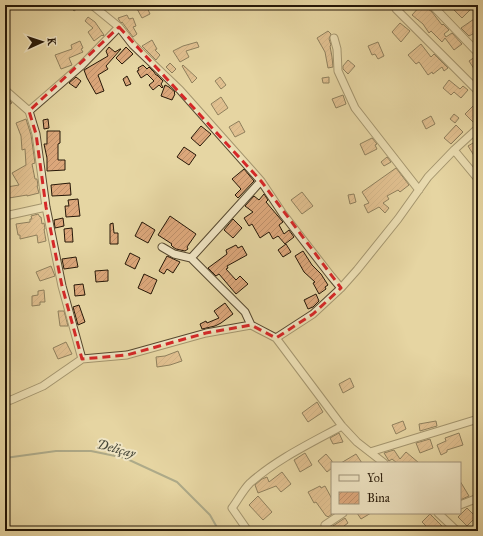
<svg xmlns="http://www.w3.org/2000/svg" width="483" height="536" viewBox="0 0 483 536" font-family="'IM FELL Great Primer',serif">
<defs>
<pattern id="building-hatch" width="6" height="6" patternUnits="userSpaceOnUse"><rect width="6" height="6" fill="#dca77b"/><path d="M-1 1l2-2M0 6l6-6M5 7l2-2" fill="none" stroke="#bd8f69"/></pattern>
</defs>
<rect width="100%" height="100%" fill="#e6d6a3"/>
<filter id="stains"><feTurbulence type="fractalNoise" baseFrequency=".005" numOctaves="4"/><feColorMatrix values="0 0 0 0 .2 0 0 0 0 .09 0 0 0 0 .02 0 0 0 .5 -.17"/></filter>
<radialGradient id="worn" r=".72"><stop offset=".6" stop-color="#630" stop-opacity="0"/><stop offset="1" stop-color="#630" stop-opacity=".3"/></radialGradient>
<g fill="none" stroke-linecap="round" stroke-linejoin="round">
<path stroke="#6a776b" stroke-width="2" d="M5,458L56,451H91L125,458L177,482L210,515L219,531"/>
</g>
<path fill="url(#building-hatch)" stroke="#261808" d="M69,5H82L74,11Z
M140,5H146L150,14L142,18L136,7Z
M421,5H423L432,12L442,25L443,24L449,30L444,34L446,37L452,33L462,44L454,50L445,38L442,42L431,31L429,33L423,24L412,15Z
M459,5H475L462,18L454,10Z
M127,15L129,19L133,18L136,26L133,27L137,34L133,37L122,22L121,23L119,20L118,18Z
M88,17L95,22L104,35L103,36L102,35L94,41L88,32L93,28L85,21Z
M474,19L478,24V31L469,36L461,28Z
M400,23L410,31L401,42L392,32Z
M328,31L331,34L329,39L331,45L330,46L332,57L333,67L328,68L325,52L317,38Z
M152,40L157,49L155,50L160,55L156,60L142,46Z
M80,41L83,48L81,49L83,52L69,58L72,65L61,69L55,55L72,49L71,45Z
M197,42L199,47L186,51L189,57L180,62L173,51L183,46Z
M378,42L384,56L378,59L375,54L372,55L368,46Z
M421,44L431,57L434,54L448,68L444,71L442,67L433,74L432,72L428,75L419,62L416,64L408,55Z
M109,47L115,52L120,49H121L106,66L108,69L98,75L104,91L96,94L87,78L84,70L108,56L106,51Z
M126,47L133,54L122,64L116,58Z
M475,57L478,58V75L469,61Z
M348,60L355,66L348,74L343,69V66Z
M170,63L176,69L172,73L166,67Z
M143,65L147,69L149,67L154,72L156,75H157L163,81L161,84L163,87L162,88L159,85L153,90L149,85L154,81L147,74L141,78L137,71L139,70L138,68Z
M183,65L197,78L192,83L182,66Z
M127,76L131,84L126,86L123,79Z
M76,77L81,81L76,88L69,83Z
M220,77L226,85L221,89L215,81Z
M329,77V83H323L322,78Z
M449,80L460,89L463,86L468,90L461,98L454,92L451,95L443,88Z
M165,85L169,87L175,92L174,93L175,94L172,100L161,96Z
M343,95L346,104L336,108L332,99Z
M5,97L12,103L5,107Z
M221,97L228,108L218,115L211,104Z
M475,104L478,108V117L473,122L465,114Z
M454,114L459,118L455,123L450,119Z
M431,116L435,124L426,129L422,121Z
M26,119L31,135L35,163L32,164L35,179H37L38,186H37L39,193L27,196V195L9,198L7,187L19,185L12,173L26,165L25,149L22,150L21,136L16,123Z
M48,119L49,128L44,129L43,120Z
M239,121L245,132L235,137L229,127Z
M456,125L463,132L451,144L444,138Z
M201,126L211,134L200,146L191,138Z
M47,131H60V143L58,144V160H65V170L47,171V158L44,144H47Z
M372,138L377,144L375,145L377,149L365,155L360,144Z
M478,140V162L468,146Z
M184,147L196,155L189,165L177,157Z
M387,157L391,162L384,166L381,162Z
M396,168L409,185L400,192L398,190L387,196L389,199L383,203L389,208L385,213L379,207L368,213L364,205L369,203L362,192Z
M244,169L254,181L238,198L235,195L241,189L232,179Z
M70,183L71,195L52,196L51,185Z
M302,192L313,206L302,214L291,200Z
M264,194L268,200L266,202L283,222L279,225L284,234L289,230L294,237L285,244L278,236L273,239L269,232L260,238L252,224L249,226L244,218L253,212L245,206L254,196L259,200Z
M354,194L356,202L350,204L348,195Z
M78,199L80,216L66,217L65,206H69L68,200Z
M38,214L40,217H41L42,224L44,223L45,229H44L46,241L38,243L37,235L20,239V235H18L16,224L30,222V219H32L31,216Z
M170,216L196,234L187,247L188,249L185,251L176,249L173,247L171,245L172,244L158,235Z
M63,218L64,226L55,228L54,220Z
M233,219L242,228L233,238L224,230Z
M142,222L155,230L148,243L135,236Z
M113,223L114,233H118V244H110V224Z
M72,228L73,242H65L64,229Z
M286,244L291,252L283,257L278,250Z
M236,245L238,248L242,246L247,255L227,266L228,268L226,269L236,280L240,276L248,284L236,294L219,274L216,276L208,268L227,254L226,250Z
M303,251L312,265L321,274L328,285L325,287L326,289L319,294L313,283L315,282L304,272L295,256Z
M130,253L140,258L135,269L125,264Z
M167,256L180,262L173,273L167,269L164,274L159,271Z
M76,257L78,267L64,269L62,259Z
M51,266L55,276L40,281L36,272Z
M108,270V281L96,282L95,271Z
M144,274L157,280L151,294L138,288Z
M83,284L85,295L75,296L74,285Z
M44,290L45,302H40V305L32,306V296L38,295V291Z
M316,294L319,301L313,307L308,309L304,300Z
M225,303L233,314L221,323L215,326L202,329L200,324L206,321L207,323L219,318L214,311Z
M79,305L85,322L78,325L73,307Z
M58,311H64L68,326H60Z
M66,342L72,354L58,359L53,348Z
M178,351L182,361L170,365L157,367L156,357L165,356Z
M350,378L354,387L343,393L339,384Z
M317,402L323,412L308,422L302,413Z
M403,421L406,429L396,434L392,425Z
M436,421L437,426L420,431L419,424Z
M339,433L343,442L333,444L330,438Z
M459,433L463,445L447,450V452L441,455L437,445L446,441L445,438Z
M430,439L433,448L420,453L416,443Z
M394,450L400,459L406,452L419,463H397L392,459L389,461L384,453Z
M305,453L312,465L300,472L294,460Z
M326,454L332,461V468L327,472L318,461Z
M356,454L362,463H341Z
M282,472L291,484L281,492L276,486L258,493L255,485L262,479L267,477L269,482Z
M460,481L469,496L460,500Z
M320,486L321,488L325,486L332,499V514L328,517L327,516H326L316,502L314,503L308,492Z
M258,496L272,512L263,520L249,505Z
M467,508L476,517L467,526L458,517Z
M357,513H371L361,519Z
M430,514L447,531H431L422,522Z
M345,518L348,523L344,526L348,531H336L333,526Z"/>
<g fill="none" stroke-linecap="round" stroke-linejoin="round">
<g stroke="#56482f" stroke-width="9">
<path id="minor" d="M92,5L119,27L133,45L180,90L261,181L283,214L331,276L341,288
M432,5L478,53
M396,9L478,91
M334,38L337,49L338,71L355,108L419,190
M5,90L29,111L36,134L46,207L62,286L82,359
M29,111L82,65L119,27
M454,150L478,179
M5,216L46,207
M162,247L174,254L191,258L245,312L251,325L276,338L342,426L357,442L384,463
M191,258L261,181
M276,338L313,314L341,288L357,270L398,219L428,177L454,150L478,128
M5,401L11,400L43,386L82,359L127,355L206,333L251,325
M370,452L478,419
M460,505L478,498
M438,513L457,531
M325,525L343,513
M248,531L232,508C238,500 243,490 250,483C277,459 311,443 342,426"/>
</g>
<use href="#minor" stroke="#efe4c3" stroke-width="7"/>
</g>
<path d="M0 0H483V536H0ZM119,27L261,181L341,288L313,314L276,338L251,325L206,333L127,355L82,359L62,286L46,207L36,134L29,111Z" fill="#e6d6a3" fill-opacity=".55" fill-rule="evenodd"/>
<path fill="none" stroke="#d62828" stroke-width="3" stroke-dasharray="8 5" stroke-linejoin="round" d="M119,27L261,181L341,288L313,314L276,338L251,325L206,333L127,355L82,359L62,286L46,207L36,134L29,111Z"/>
<g text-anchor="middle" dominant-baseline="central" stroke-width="4" stroke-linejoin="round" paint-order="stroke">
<g font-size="13" font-style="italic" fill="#48483a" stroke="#efe4c3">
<text transform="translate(116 449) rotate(15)">Deliçay</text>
</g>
</g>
<rect width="483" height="536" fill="none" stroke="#e6d6a3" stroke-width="20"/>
<rect x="6" y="6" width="471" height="524" fill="none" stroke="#261808" stroke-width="2"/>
<rect x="10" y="10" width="463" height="516" fill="none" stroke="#261808"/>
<rect x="331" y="462" width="130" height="52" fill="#efe4c3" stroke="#9f9278"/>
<rect x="339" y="475" width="20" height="6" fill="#efe4c3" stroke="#9f9278"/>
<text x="367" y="482" font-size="12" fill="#261808">Yol</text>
<rect x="339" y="492" width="20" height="12" fill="url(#building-hatch)" stroke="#9f9278"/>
<text x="367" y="502" font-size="12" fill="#261808">Bina</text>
<g transform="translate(42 42) rotate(87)" stroke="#efe4c3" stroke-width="3" paint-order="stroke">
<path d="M0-3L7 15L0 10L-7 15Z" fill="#261808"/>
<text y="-6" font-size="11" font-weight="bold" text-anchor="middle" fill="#261808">K</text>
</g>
<rect width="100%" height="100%" filter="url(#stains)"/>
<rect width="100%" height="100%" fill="url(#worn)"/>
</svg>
